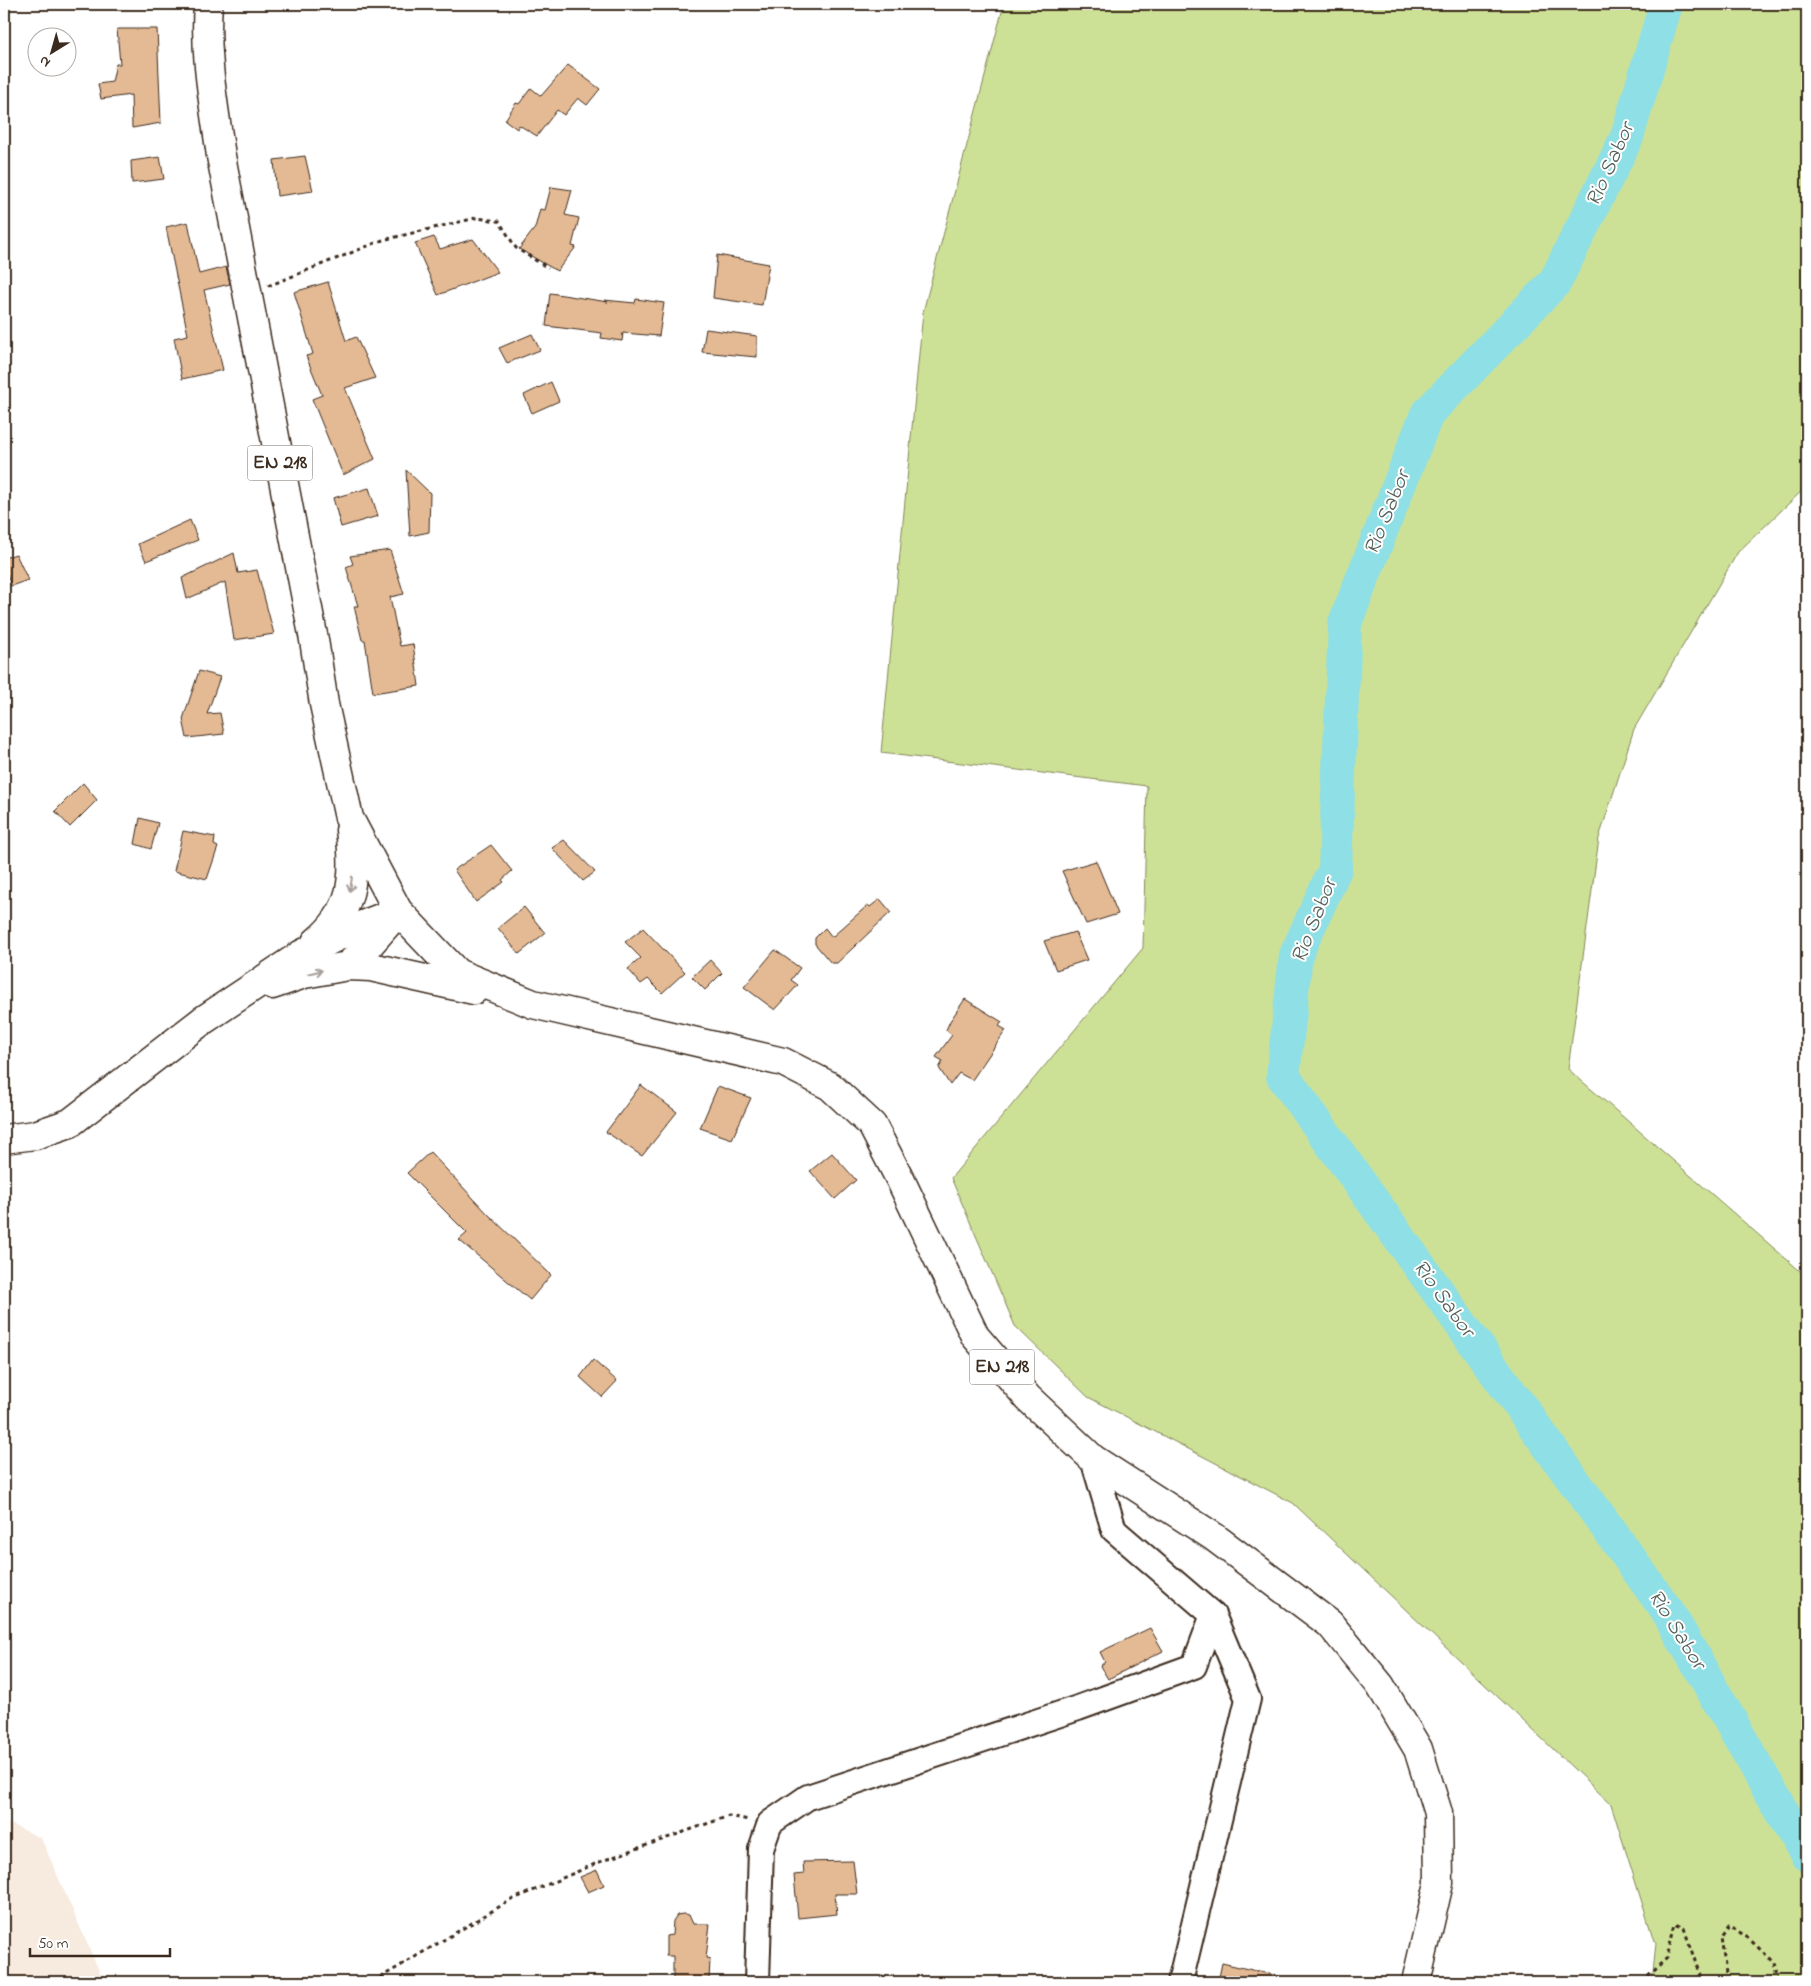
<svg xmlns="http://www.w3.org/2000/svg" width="1811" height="1986" viewBox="0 0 1811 1986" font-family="'Indie Flower',sans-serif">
<rect width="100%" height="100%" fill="#fff"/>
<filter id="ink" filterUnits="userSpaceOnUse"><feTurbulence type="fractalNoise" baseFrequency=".02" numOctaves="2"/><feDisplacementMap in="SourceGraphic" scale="10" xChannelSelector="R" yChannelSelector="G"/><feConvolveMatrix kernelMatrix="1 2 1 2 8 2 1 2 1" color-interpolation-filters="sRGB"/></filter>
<g filter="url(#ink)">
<path fill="#f7eadf" d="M4,1821L41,1838L104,1982H4Z"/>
<path fill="#cde196" stroke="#84865a" d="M1004,4H1807V486L1738,552L1634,729L1599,838L1568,1069L1807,1277V1982H1651L1655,1944L1611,1804L1293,1503L1088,1397L1015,1326L951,1178L1143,948L1147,786L881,753L923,312Z"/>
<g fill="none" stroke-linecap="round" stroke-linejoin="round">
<path stroke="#8edfe6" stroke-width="34" d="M1666,4L1627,137L1555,282L1427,414L1345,623L1335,869L1296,955L1283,1076L1668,1612L1807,1855"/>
</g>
<path fill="#e4ba94" stroke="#3b2a1e" d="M117,29H157L161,123L132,128L131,95L101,99L98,84L112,82L116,64H120Z
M568,65L600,89L587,105L578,98L564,115L557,110L537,136L519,125L517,129L505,120L516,103L519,104L531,88L541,96Z
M305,156L313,191L277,196L274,160Z
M160,157L164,179L132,183L131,161Z
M551,187L572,190L565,215L579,218L572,246L576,247L557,271L519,249L535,228L540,209L545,210Z
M188,222L199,274L226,267L230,284L204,290L223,370L182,379L174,338L188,335L166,227Z
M434,237L440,249L473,239L498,272L438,295L415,243Z
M717,255L769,264L762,305L713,298Z
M328,282L346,341L356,337L375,378L345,388L375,459L343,475L312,399L322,395L306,356L313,354L294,292Z
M550,293L608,302L604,300L635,303L636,299L664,303L659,336L623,333L622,341L601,338L602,333L546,326Z
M706,329L757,336V357L702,352Z
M532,334L540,350L507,363L499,348Z
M551,382L559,401L532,413L524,395Z
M406,470L430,493L429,532L410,536Z
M369,488L378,516L341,527L333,498Z
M190,520L198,540L146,561L138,544Z
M390,550L404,594L390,597L400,646L413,644L419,686L373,693L365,640H362L354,606H358L346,567L353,564L350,556Z
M234,553L238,573L257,570L274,634L234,640L225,582L187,599L182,578Z
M16,554L28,580L11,586L4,566V558Z
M199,671L220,677L207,714L220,713L224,734L187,738L183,719Z
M83,783L97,800L70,827L55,811Z
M140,818L158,823L151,849L135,844Z
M183,831L215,837L214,845L218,847L207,879L174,871Z
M564,840L595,872L583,881L552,848Z
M491,845L512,871L502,880L504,882L476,902L454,870Z
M1096,861L1118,914L1086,924L1062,871Z
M880,899L891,912L837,963H831L815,944V938L825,928L832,937L868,905L870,907Z
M524,907L545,933L519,954L498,928Z
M643,928L685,972L662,993L648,979L641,984L628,969L641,958L625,942Z
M1075,932L1087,960L1056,970L1044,941Z
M775,950L800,968L791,980L798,985L775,1010L744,987Z
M710,960L722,973L705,990L692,977Z
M965,999L1002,1022L999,1026L1006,1030L972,1080L959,1073L950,1085L939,1068L943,1061L936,1057L952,1035L946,1030L950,1021Z
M641,1085L677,1112L642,1156L606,1132Z
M718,1086L751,1098L732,1139L700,1128Z
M430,1152L488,1214L551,1275L530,1300L459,1240L467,1233L407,1173Z
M832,1153L856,1180L835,1199L810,1171Z
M593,1360L617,1381L602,1397L580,1377Z
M1150,1628L1163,1651L1108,1679L1100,1666L1105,1662L1100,1652Z
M853,1861L857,1894H835L837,1914L798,1918L794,1875L804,1874L803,1862Z
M597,1870L604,1885L588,1892L580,1877Z
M683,1914L689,1915L693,1924H710L706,1958L710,1959L709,1981H673V1956H666V1936L672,1935L673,1921L677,1915Z
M1222,1963L1278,1976L1277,1982H1218Z"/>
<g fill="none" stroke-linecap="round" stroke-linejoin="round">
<g stroke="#3b2a1e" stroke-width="28">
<path id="minor" d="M757,1982L761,1849L770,1823L808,1797L1078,1708L1194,1666L1213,1615L1114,1530L1093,1459
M1180,1982L1248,1699L1213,1615"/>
</g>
<g stroke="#3b2a1e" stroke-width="31">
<path id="major" d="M208,4C204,55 214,106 221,156L314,640L324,704L349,818L398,911L457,973L533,1004L783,1062L830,1086L872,1125L901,1181L975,1336L1028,1398L1093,1459L1214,1537L1330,1624L1380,1685L1418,1749L1438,1813L1439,1883L1416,1982
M316,942C354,911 356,876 350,830
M348,966L368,946L396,914
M272,985L304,974L348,966L371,967L474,990
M4,1139L35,1135L70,1123L202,1021L302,954L355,928L398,911"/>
</g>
<path stroke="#3b2a1e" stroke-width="3" stroke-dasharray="4 4" stroke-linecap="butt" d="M268,286L383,240L476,218L499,221L516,248L548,268
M373,1982L509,1901L602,1861L729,1816L749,1820
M1641,1982L1667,1958L1675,1924L1684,1928L1702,1982
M1727,1982L1721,1936L1729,1925L1748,1938L1775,1963L1779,1982"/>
<use href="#minor" stroke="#fff" stroke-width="24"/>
<use href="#major" stroke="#fff" stroke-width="28"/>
</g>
<defs><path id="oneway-shaft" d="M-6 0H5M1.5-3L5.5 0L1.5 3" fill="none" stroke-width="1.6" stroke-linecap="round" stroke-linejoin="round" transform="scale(1.25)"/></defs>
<g stroke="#a79f9a">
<use href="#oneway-shaft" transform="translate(351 884) rotate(98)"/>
<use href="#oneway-shaft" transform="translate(315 972) rotate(-14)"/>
</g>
</g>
<g text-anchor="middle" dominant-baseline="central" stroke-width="4" stroke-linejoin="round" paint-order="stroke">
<g fill="#fff" stroke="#766a62" stroke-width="1">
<rect x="247.5" y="445.5" width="65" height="35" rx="4"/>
<rect x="969.5" y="1349.5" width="65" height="35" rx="4"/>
</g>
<g font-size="20" font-weight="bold" fill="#3b2a1e">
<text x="280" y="463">EN 218</text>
<text x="1002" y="1367">EN 218</text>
</g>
<g font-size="22" font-style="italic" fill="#54605a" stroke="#fff">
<text transform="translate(1611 165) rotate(-66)">Rio Sabor</text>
<text transform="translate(1388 513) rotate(-68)">Rio Sabor</text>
<text transform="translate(1315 921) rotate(-68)">Rio Sabor</text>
<text transform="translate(1443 1299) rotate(54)">Rio Sabor</text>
<text transform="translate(1676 1630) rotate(58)">Rio Sabor</text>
</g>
</g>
<rect width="1811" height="1986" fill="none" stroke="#fff" stroke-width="20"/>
<rect x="10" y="10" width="1791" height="1966" fill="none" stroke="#3b2a1e" stroke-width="2" filter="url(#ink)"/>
<g transform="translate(52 52) rotate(217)"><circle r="24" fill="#ffffff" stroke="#b1aaa5"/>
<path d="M0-4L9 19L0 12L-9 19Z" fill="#3b2a1e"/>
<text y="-8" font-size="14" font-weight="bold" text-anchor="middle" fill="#3b2a1e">N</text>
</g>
<path d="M30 1948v8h140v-8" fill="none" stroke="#3b2a1e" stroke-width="2.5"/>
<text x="38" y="1948" font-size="15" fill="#3b2a1e" stroke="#ffffff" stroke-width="4" paint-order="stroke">50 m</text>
</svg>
